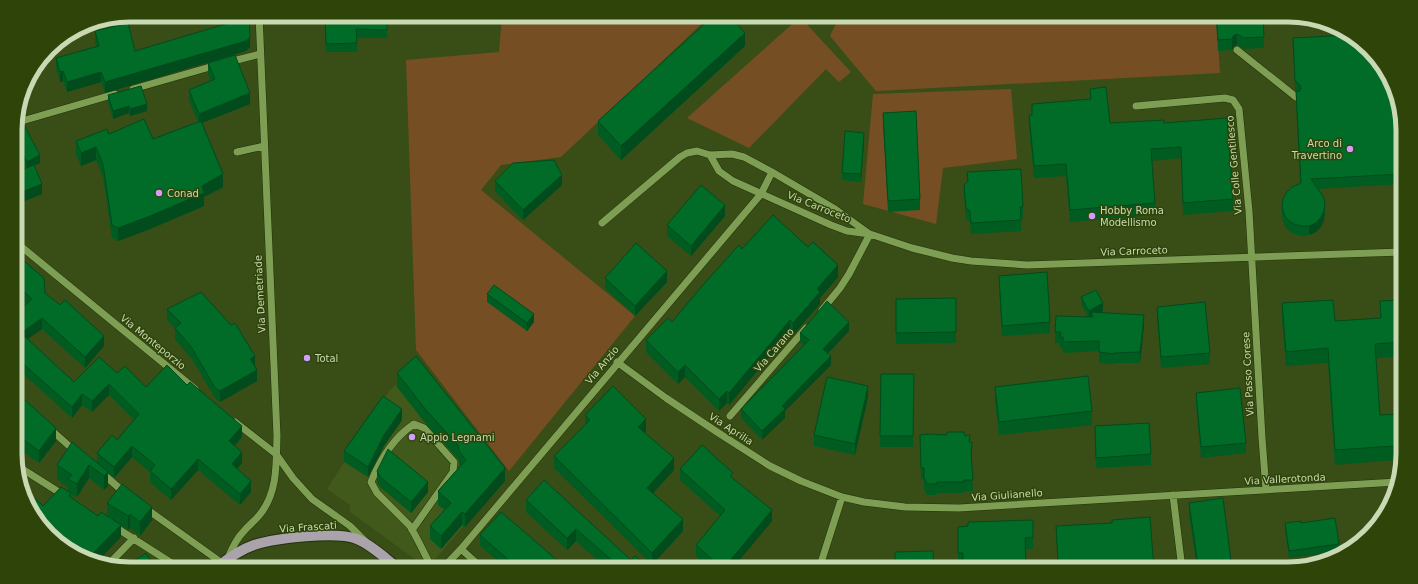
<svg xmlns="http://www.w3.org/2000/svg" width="1418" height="584" viewBox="0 0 1418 584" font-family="'DejaVu Sans',sans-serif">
<rect width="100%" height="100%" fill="#394e16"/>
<path fill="#41591a" d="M412,372L501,483L436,558L429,564L423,565L350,512V505L327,489L390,390Z"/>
<path fill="#754f23" d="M502,15H711L561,157L501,165L481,190L635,316L509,471L416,350L406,60L499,52Z
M840,15H1216L1220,73L876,91L830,36Z
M800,17L851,72L839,82L826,69L749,148L687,118Z
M1011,89L1017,159L943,168L936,224L863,204L873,94Z"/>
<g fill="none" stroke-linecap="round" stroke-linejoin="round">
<g stroke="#23320b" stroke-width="8">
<path id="minor" d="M1237,50L1296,97
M229,62L260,54
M133,89L217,65
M1136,106L1225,98L1233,100L1239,109L1249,211L1262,438L1266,490
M15,123L115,94
M237,152L264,146
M710,155L719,171L733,181L831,225L847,231L870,234L912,248L952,258L971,261L1027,265L1402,252
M602,223L680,157L687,153L697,151L710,155L732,154L744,157L772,172L835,209L868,233
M18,244L195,389
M822,310L840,288L849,274L870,234
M617,362L666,398L717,432L770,466L801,481L842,497L864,502L905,507L959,508L1397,482
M730,416L806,328
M235,422L276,454L293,478L312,499L350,526L365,541
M49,428L77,453
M16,465L65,496
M102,473L126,494
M1173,495L1182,569
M145,508L222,563
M115,527L181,569
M412,530L453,472L454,462L424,428L414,424C393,438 380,460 371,482L377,493L410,526C418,540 425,554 432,569
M461,549L483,569
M228,558C232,548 236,539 244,531C249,525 256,520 261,513C278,491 276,463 277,436L259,15
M108,565L134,538
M442,569L461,549L761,194L772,172
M819,569L842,497"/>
</g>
<g stroke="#23320b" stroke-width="12">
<path id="major" d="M215,569C227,559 239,550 254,545C275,538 336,531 357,539C372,545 386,559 399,569"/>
</g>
<use href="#minor" stroke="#7e9e54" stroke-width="7"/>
<use href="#major" stroke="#aaa3ac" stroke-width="10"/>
</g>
<path fill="#015c22" d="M325,15H387V38H357V52H326Z
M1216,15H1263L1264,37V48L1244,49L1237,45L1233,47L1232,50L1218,51Z
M95,31L135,51L250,47L246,51L105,93L101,82L67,92L63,81L60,82L56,68V58L96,46L95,41Z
M1293,38L1402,115V184L1318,189L1325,213L1324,220L1321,227L1316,232L1309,235L1302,236L1294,234L1288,230L1284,224L1282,217V207L1300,184L1296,102V92H1297L1295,90Z
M745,46L621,160L598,135V121Z
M208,63L250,104L202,123L223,187L204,197V206L150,229L118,241L112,238L103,177L96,160L81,166L76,154V141L109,134L153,139L198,122L189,100V90L211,81L208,74Z
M1090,89L1110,123H1164L1233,199V211L1183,215L1181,158L1152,161L1155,203V215L1070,222L1066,176L1034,178L1029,127V115H1032V104L1090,100Z
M108,95L147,111L130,116L129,113L113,119L108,102Z
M883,113L920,199V210L888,212L883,123Z
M15,127L40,163L34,166L42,194L15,205V172L26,168L15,146Z
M864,140L861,182L842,180V173Z
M967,172L1023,207V217L1021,218V231L971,234L970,222L966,219L964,195V185L967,182Z
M495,181L562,185L523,220L495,191Z
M725,216L691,256L667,236V225Z
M742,249L838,277L820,298V304L793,335L790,332L729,405L727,403L719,411L685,377L678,384L646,352V340L672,322Z
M16,258L45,293L104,346L85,368L42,329L27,339L74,382L117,373L242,437L235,446L242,463L237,469L251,492L240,505L198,470L171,500L150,482V472L132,457L114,478L108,473V486L104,490L89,478L77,497L71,494V498L98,516H107V503L152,520L140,536L130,528L128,530L121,525V537L43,506L68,491V487L57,479V465L97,463V453L117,440L134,420L109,395L92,412L82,405L72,418L21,372L19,375L16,372V313L26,304L16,295Z
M999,276L1050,322V333L1002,336L999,287Z
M605,278L667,282L635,316L605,288Z
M487,294L534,322L527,331L487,302Z
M1081,297L1103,311L1100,312L1144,326L1140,363H1114V364L1099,363V351L1063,353V348L1060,349V343H1055V332L1088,317L1081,304Z
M956,298V343L896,344V299Z
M1403,300V356L1376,358L1380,415L1403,414V454L1401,463H1394V460L1335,465L1328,363L1286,366L1282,318V303L1335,321L1380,318V301Z
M1157,307L1210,353V364L1161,368L1157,318Z
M167,309L255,367L257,381L220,402L215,398L192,359L175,339V328L167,320Z
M849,331L828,354L831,365L785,411V418L762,440L741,418V409L804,345L800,342V333Z
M397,373L505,481L465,527L462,525L441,549L430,539V526L445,510L438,505V491L460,466L459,464L458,459L426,424L397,387Z
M881,374H914L913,447H880Z
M995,387L1092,411V425L999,435L995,401Z
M16,392L56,441L39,463L16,447Z
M1196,393L1246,443V453L1201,458L1196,404Z
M868,397L855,455L814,446V435Z
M585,415L646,431L644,433L674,470L653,493L683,531L652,565L554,468V456L585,426Z
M402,420L384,446L368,477L344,462V451Z
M1095,426L1151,454V465L1096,468Z
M920,435L965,436L970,442L972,453L971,460L973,491H964V493H937V495H927L924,489V479H921Z
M680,469L733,478L772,521L732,569H711L696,556V545L720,516L680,480Z
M377,471L428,492L411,513L380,487L377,482Z
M526,500L631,560L651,569H607L576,541L567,550L526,512Z
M1189,503L1231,561V569H1197L1189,514Z
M1033,520V549H1025L1026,565L1032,569H963V565H958V527L968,526Z
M1285,523H1301L1339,544V552L1289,558L1285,531Z
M1056,526L1154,569H1058Z
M480,535L557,569H507L480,546Z"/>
<path fill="#014b1c" d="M745,33V46L621,160V146Z
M1237,34V45L1233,47L1232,50V39L1233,36Z
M250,37V47L246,51L105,93V82Z
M63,71V81L60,82V72Z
M101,72V82L67,92V82Z
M250,93V104L199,124V114Z
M147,104V111L130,116V109Z
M129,106V113L113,119V111Z
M864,133V140L861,182V174Z
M96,147V160L81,166V153Z
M40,155V163L27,169V162Z
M223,174V187L204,197V206L150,229L118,241V228L202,186Z
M562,175V185L523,220V210Z
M42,184V194L15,205V195Z
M1325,203L1324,220L1321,227L1316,232L1309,235V226Z
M725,205V216L691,256V246Z
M838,265V277L820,298V304L793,335V323L817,289Z
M667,271V282L635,316V306Z
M1103,303V311L1093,316L1091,312V317L1089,318V311Z
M534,314V322L527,331V323Z
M1144,315V326L1140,363V352Z
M42,318V329L21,344V333Z
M790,320V332L729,405V393Z
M849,322V331L823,358V349Z
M104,336V346L85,368V357Z
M255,356V367L250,370V359Z
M831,356V365L785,411V418L762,440V431L782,406Z
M21,362V372L19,375V364Z
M685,365V377L678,384V372Z
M257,370V381L220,402V391Z
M109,384V395L92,412V401Z
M868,386V397L855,455V444Z
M727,391V403L719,411V399Z
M82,394V405L72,418V407Z
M402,409V420L384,446L368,477V467L384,435Z
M646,419V431L638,439V427Z
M242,426V437L229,452V441Z
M56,428V441L39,463V451Z
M972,442V453L971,464V454Z
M132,446V457L114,478V467Z
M242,452V463L232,475V464Z
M674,458V470L647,500V488Z
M198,459V470L171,500V489Z
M89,465V478L77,497V484Z
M505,468V481L465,527V514Z
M108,472V486L104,490V476Z
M251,481V492L240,505V494Z
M428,482V492L411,513V502Z
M152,507V520L140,536V522Z
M772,510V521L732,569H723Z
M462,512V525L441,549V536Z
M130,514V528L128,530V516Z
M683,519V531L652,565V553Z
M121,525V537L97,562L86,560Z
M576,529V541L567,550V538Z
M557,560V569H549Z"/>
<path fill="#016b28" stroke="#014b1c" d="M325,15H387V30L356,29L357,43L326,44Z
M714,15H729L745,33L621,146L598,121Z
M1216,15H1263L1264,37L1244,38L1237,34L1233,36L1232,39L1218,40Z
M229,16H249L250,37L246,41L105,82L101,72L67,82L63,71L60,72L56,58L99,46L95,31L128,23L135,51L229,23Z
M1347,35L1379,60L1402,115V174L1311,179L1323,196L1325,203L1324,211L1321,217L1316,223L1309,226H1302L1294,224L1288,220L1284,214L1282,207L1283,199L1286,193L1292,187L1301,183L1296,92L1300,91L1301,88L1299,84L1295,80L1293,38Z
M235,55L250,93L199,114L189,90L215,79L208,63Z
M141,86L147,104L130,109L129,106L113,111L108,95Z
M1106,87L1110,123L1164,120V123L1227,118L1233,199L1183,203L1181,147L1151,149L1155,203L1070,210L1066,164L1034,166L1029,115H1032V104L1091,99L1090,89Z
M916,111L920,199L888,201L883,113Z
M144,119L153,139L201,121L223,174L202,186L204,193L150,216L118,228L112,225L103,164L96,147L81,153L76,141L107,129L109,134Z
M23,123L40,155L27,162L15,139V127Z
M845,131L864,133L861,174L842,173Z
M554,160L562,175L523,210L495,181L513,163Z
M34,165L42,184L15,195V172Z
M1021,169L1023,207H1020L1021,220L971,223L970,211L966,208L964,185L968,181L967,172Z
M701,185L725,205L691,246L667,225Z
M773,215L808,247L813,242L838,265L817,289L820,292L793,323L790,320L729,393L727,391L719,399L685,365L678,372L646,340L668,318L672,322L702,286L739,245L742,249Z
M636,243L667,271L635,306L605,278Z
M18,256L44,278L45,293L60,305L65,300L104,336L85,357L42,318L21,333L74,382L99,357L117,373L125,366L146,387L167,365L187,385L190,382L242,426L229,441L242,452L232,464L251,481L240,494L198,459L171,489L150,471L155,465L132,446L114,467L97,453L112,435L117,440L139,414L109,384L92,401L82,394L72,407L21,362L19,364L16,361V313L32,299L16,284V258Z
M1047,272L1050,322L1002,326L999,276Z
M494,285L534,314L527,323L487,294Z
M1096,290L1103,303L1089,311L1081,297Z
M201,292L231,325L235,323L255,356L250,359L257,370L220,391L215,388L192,348L175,328L181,323L167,309Z
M956,298V332L896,333V299Z
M1333,300L1335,321L1381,318L1380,301L1403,300V342L1375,344L1380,415L1403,414V448L1394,449V446L1335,450L1328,348L1286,352L1282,303Z
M827,301L849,322L823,349L831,356L782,406L785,409L762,431L741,409L809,340L800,333Z
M1205,302L1210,353L1161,357L1157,307Z
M1091,312L1144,315L1140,352L1114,353V354L1099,352V341L1063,342V337L1060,338L1061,332H1055L1056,316L1093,317Z
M416,356L505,468L465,514L462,512L441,536L430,526L451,503L438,491L466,460L459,451L458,445L426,410L397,373Z
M881,374H914L913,436H880Z
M1088,376L1092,411L999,422L995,387Z
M827,377L868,386L855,444L814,435Z
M613,386L646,419L638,427L674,458L647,488L683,519L652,553L554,456L590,420L585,415Z
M1240,388L1246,443L1201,447L1196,393Z
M16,392L56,428L39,451L16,434Z
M383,396L402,409L384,435L368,467L344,451Z
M1149,423L1151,454L1096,458L1095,426Z
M948,432H964L965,436L970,435L969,442H972L971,454L973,480H964V482H937V484H927L924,478V468H921L920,435L928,434L946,435Z
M72,442L108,472L104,476L89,465L77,484L68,479L72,475L57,465Z
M702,445L733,473L730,476L772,510L723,569L696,545L725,510L680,469Z
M388,449L428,482L411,502L380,477L377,471Z
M544,480L631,560L635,556L651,569H622L576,529L567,538L526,500Z
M122,484L152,507L140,522L130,514L128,516L107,503Z
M61,487L71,493L69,496L98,516L101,512L121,525L86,560L39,524L30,503L35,498L43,506Z
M1223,498L1231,561L1198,566L1189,503Z
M501,512L557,560L549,569H519L480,535Z
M1150,517L1154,569H1063L1061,560L1058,561L1056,526L1112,523V520Z
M1335,518L1339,544L1289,551L1285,523L1301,521V523Z
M1033,520V537L1025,538L1026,565H1032V569H963V553H958V527L968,526V522Z
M933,551L934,569H895V552Z
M146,553L156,569H130L124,568Z"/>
<g fill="#d19dfe" stroke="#2f4408" stroke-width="1.5">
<circle cx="1350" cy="149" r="4"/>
<circle cx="159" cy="193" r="4"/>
<circle cx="1092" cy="216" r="4"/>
<circle cx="307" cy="358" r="4"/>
<circle cx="412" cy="437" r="4"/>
</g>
<g text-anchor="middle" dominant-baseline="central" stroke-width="3" stroke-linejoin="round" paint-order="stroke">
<g font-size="10" fill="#c8d9b4" stroke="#2f4408" text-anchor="start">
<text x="1342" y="143" text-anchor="end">Arco di<tspan x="1342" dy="12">Travertino</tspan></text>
<text x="167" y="193">Conad</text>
<text x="1100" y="210">Hobby Roma<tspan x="1100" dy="12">Modellismo</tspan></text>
<text x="315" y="358">Total</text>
<text x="420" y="437">Appio Legnami</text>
</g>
<g font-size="10" fill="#c8d9b4" stroke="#2f4408">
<text transform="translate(1234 165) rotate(-95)">Via Colle Gentilesco</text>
<text transform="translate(819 207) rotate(22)">Via Carroceto</text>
<text transform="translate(1134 251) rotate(-2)">Via Carroceto</text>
<text transform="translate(260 294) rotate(-93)">Via Demetriade</text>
<text transform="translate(153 342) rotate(39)">Via Monteporzio</text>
<text transform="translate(774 350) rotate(-49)">Via Carano</text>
<text transform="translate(602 365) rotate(-50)">Via Anzio</text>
<text transform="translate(1248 374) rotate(-93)">Via Passo Corese</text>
<text transform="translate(731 429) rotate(33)">Via Aprilia</text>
<text transform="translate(1285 479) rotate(-3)">Via Vallerotonda</text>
<text transform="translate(1007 495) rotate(-4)">Via Giulianello</text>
<text transform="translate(308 527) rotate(-4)">Via Frascati</text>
</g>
</g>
<path d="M0 0H1418V584H0ZM130 22H1288A108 108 0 0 1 1396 130V454A108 108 0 0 1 1288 562H130A108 108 0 0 1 22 454V130A108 108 0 0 1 130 22Z" fill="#2f4408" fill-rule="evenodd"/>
<path fill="none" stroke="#c8d9b4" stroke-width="5" d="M130 22H1288A108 108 0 0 1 1396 130V454A108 108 0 0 1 1288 562H130A108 108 0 0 1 22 454V130A108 108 0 0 1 130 22Z"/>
</svg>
